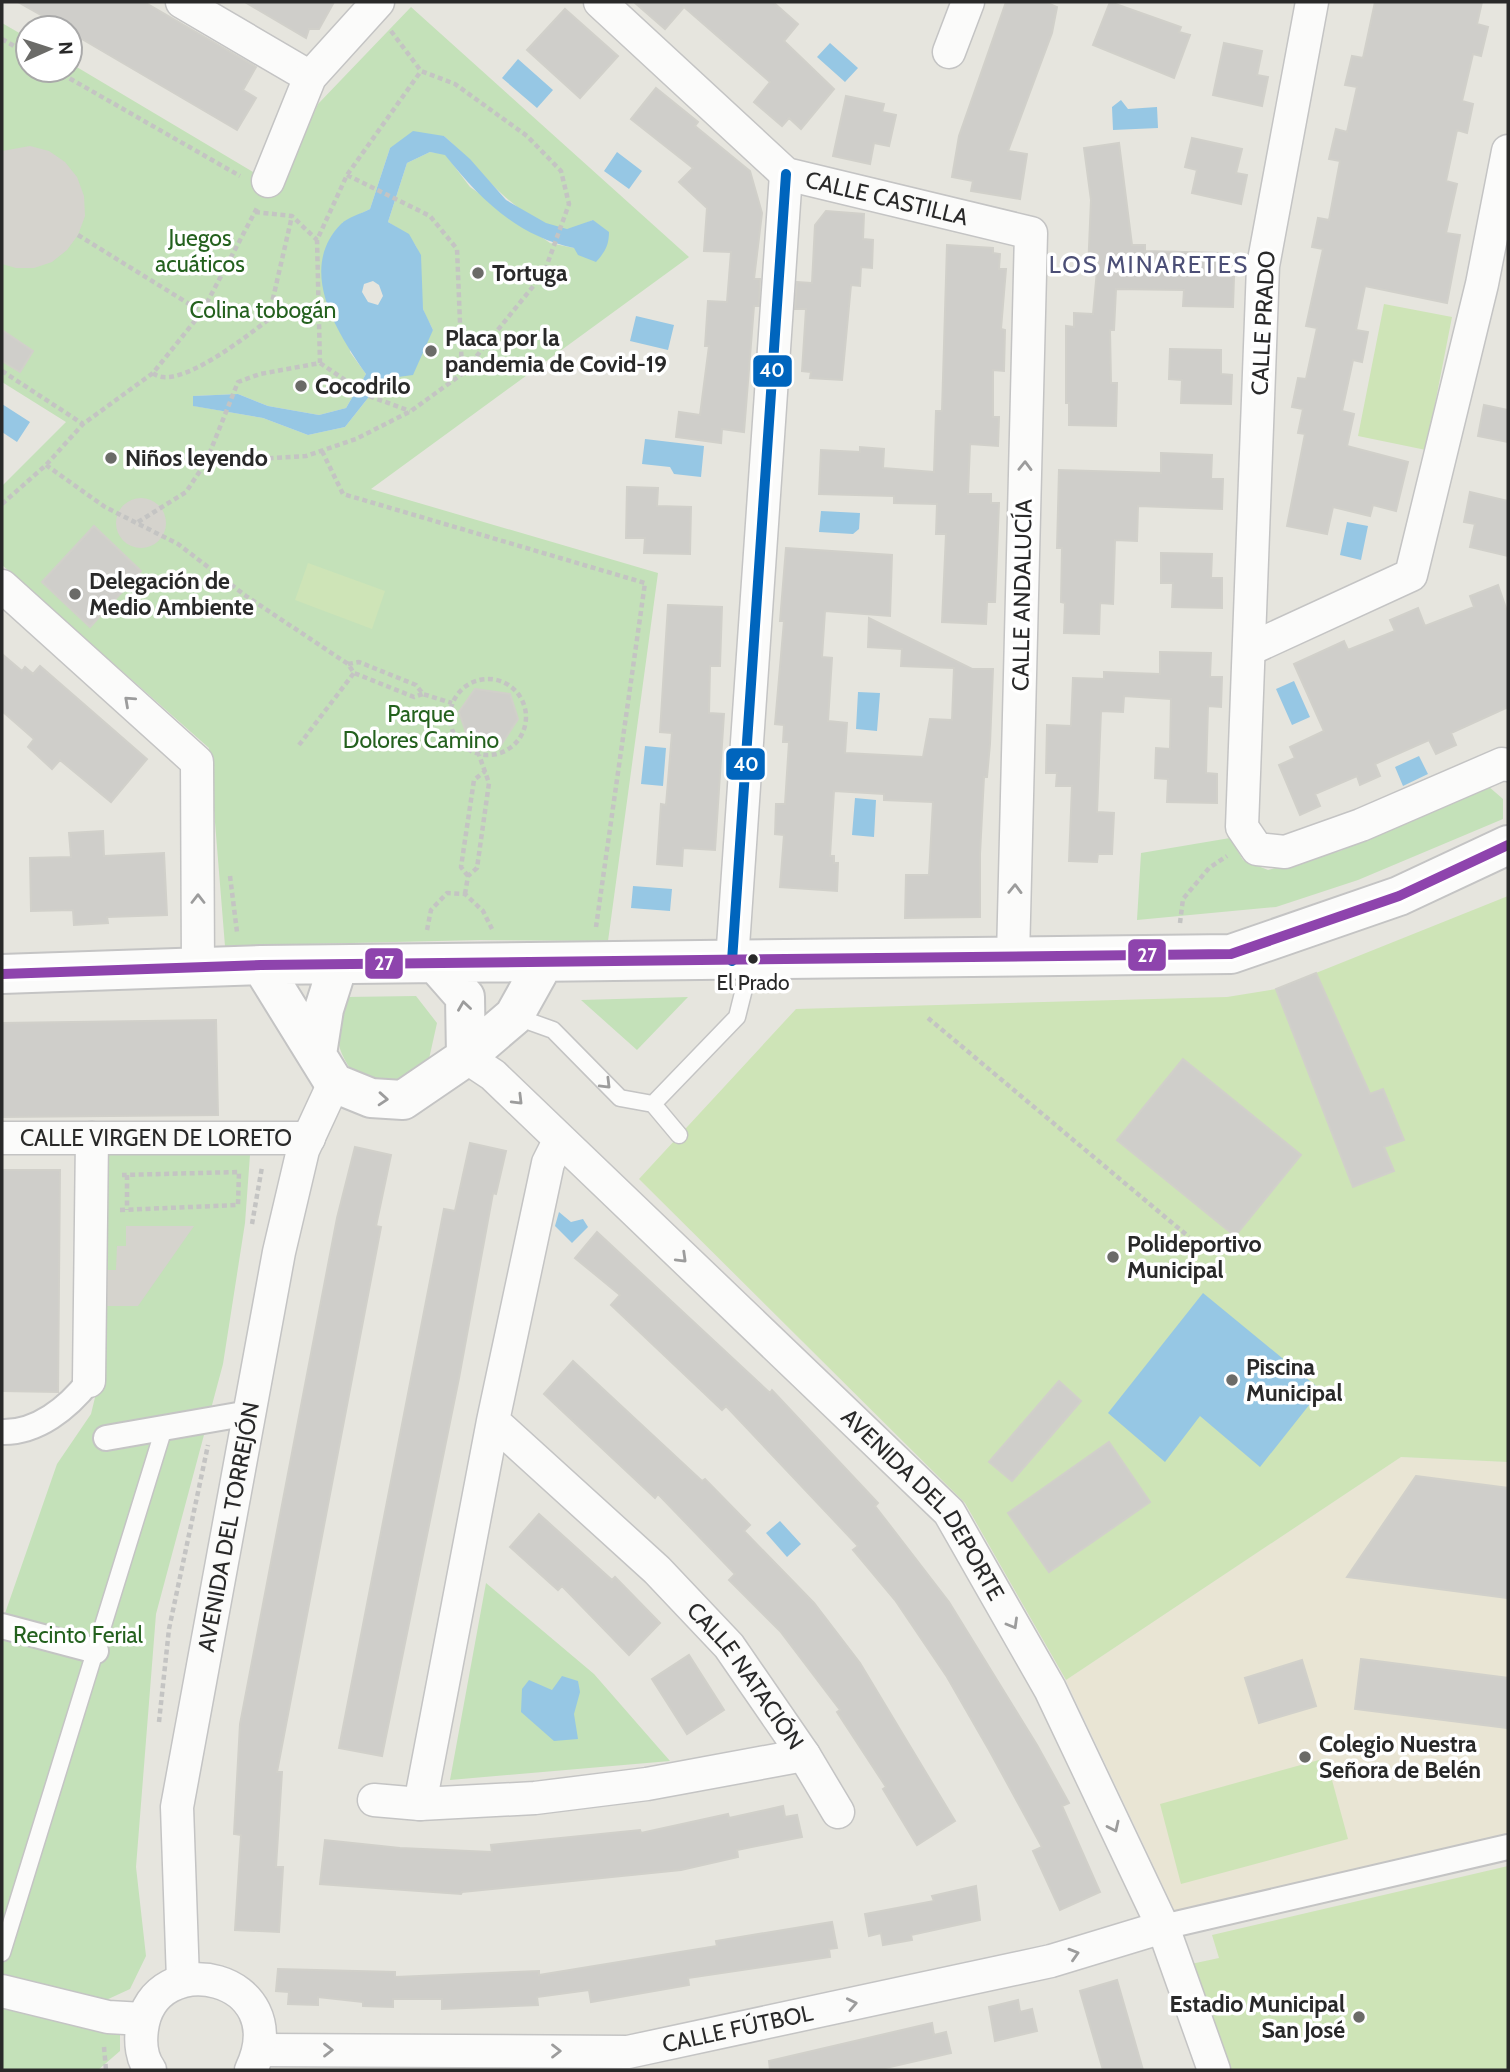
<svg xmlns="http://www.w3.org/2000/svg" width="1510" height="2072" viewBox="0 0 1510 2072" font-family="Cabin,sans-serif">
<rect width="100%" height="100%" fill="#e6e5de"/>
<path fill="#e9e5d4" d="M1401,1457L1508,1462V1835L1175,1911L1066,1680Z"/>
<path fill="#c4e1b9" fill-rule="evenodd" d="M411,7L689,257L371,489L658,573L608,941L480,940L225,946L209,748L2,565V486L66,422L2,382V23L28,38V70H70V63L280,188L318,104ZM444,136C475,163 523,229 567,229C575,229 585,223 593,220L574,248L550,243L470,187L445,154L430,152L407,163L388,222C438,251 412,266 423,309C425,316 430,323 433,330L383,379L345,427L308,435L263,418L194,406L193,396L238,394L268,406L319,415L346,408L366,374L350,352L342,223L370,209L390,148Z
M1488,786L1503,799V819L1358,880L1276,907L1137,920L1141,853L1230,838L1243,860L1268,870L1340,851Z
M416,996L437,1023L429,1059L398,1085L356,1077C332,1044 336,1035 345,997Z
M688,997L637,1050L581,1000Z
M101,1152L250,1155L245,1223L223,1364L156,1614L136,1867L146,1956L130,1989L104,2001L89,2030L120,2035V2051L98,2070H2V1622L57,1464L91,1414L99,1381Z
M486,1583L594,1674L670,1761L450,1780Z"/>
<path fill="#cee4b7" d="M1384,304L1452,317L1426,450L1358,436Z
M308,563L385,591L372,629L295,600Z
M1508,896V1462L1401,1457L1066,1680L965,1503L639,1179L796,1009L1227,997L1276,989Z
M1326,1758L1348,1839L1181,1884L1160,1804Z
M1508,1866V2070H1228L1191,1964L1219,1958L1212,1935Z"/>
<path fill="#d5d3cd" d="M30,146L49,151L65,162L77,177L84,196L85,216L78,235L67,250L52,262L34,268H16L2,264V151Z
M116 523a25 25 0 1 1 50 0a25 25 0 1 1-50 0Z
M126,1226H194L138,1306H99L100,1270H116L117,1246H126Z"/>
<path fill="#96c7e4" fill-rule="evenodd" d="M830,43L858,68L845,82L817,57Z
M518,59L553,90L537,108L502,78Z
M1121,100L1128,109L1157,107L1158,128L1113,130L1112,107Z
M413,131L444,136L470,159L506,200L546,223L567,229L593,220L609,232C609,245 605,252 596,262L578,255L574,248C517,236 480,199 445,155L430,152L407,163L388,222L409,234L421,255L423,309L433,330L413,375L383,379L345,427L308,435L263,418L193,406V396L238,394L268,406L319,415L346,408L366,374C336,331 297,269 341,224C348,217 361,214 370,209L390,148ZM373,281L379,285L383,296L378,305L368,302L362,292L364,284Z
M617,152L642,171L629,189L604,171Z
M636,316L674,325L668,350L630,341Z
M2,404L30,422L17,442L2,432Z
M645,439L704,446L701,477L674,474L670,467L642,464Z
M821,511L860,513L859,529L853,534L819,532Z
M1347,522L1368,526L1361,560L1340,555Z
M1294,681L1310,717L1292,725L1276,689Z
M858,692L880,693L877,731L856,729Z
M645,746L666,748L663,786L641,784Z
M1419,756L1428,774L1403,786L1395,767Z
M855,798L876,800L874,837L852,835Z
M633,886L672,889L670,911L631,908Z
M559,1212L571,1222L583,1219L588,1227L572,1243L555,1226Z
M1203,1293L1321,1390L1260,1467L1200,1416L1165,1462L1108,1413Z
M780,1521L801,1544L787,1557L766,1533Z
M562,1676L578,1681L580,1692L574,1714L578,1739L554,1741L521,1712L522,1689L529,1680L552,1690Z"/>
<path fill="#cfceca" stroke="#d1d0ca" stroke-width="2" d="M18,2H144L256,67L243,90L256,98L237,130L70,32V28H64Z
M245,2H334L319,29H309L306,38Z
M634,2H773L798,24L784,41L834,89L801,129L789,118L782,126L754,102L770,82L684,7L665,29Z
M1006,2H1045L1057,7L1052,33L1008,151L1027,154L1020,199L971,191L973,181L952,177L959,136Z
M1110,2L1181,27L1179,32L1190,35L1174,78L1093,45Z
M1375,2H1482L1477,24L1488,27L1481,56L1473,54L1462,101L1473,104L1467,133L1457,130L1446,181L1457,184L1446,233L1460,235L1447,303L1365,286L1356,330L1368,332L1362,362L1353,360L1342,411L1354,414L1347,446L1408,462L1396,511L1373,505L1370,516L1333,507L1327,534L1287,526L1305,434L1298,433L1303,409L1292,407L1298,378L1306,379L1317,328L1306,326L1323,249L1312,247L1318,218L1329,220L1340,161L1329,159L1336,129L1347,132L1357,87L1345,85L1352,56L1363,58Z
M565,9L618,56L580,98L527,50Z
M1224,43L1262,51L1257,75L1268,77L1262,106L1213,95Z
M656,88L698,122L695,126L750,171L762,213L754,279H760L759,306H754L744,432L722,429L721,443L676,437L679,412L700,415L709,346H705L708,301L727,302L731,252L704,251L707,208L679,182L693,168L631,119Z
M846,96L884,104L882,112L896,115L889,146L874,143L870,164L833,156Z
M1192,138L1242,149L1236,173L1247,175L1241,204L1192,193L1197,170L1185,167Z
M1119,143L1132,245H1145V251L1223,253L1222,277H1234L1233,307L1183,306L1184,290L1116,289L1114,330H1110L1111,383H1117L1116,426L1069,425V403H1066V326L1074,327V313L1093,314L1097,270H1088L1091,200L1084,148Z
M826,211L864,214L863,239L873,240L872,268L861,267L860,286L851,285L842,380L810,378L811,372L802,371L806,309H795L797,282L812,283L815,225Z
M947,245L993,248V253L1000,254L999,269H1006L1001,329L1005,330L1004,371L993,370V417H999L998,446L970,444L968,494H991V503H999L995,602H987L986,624L942,622L946,534H936L937,504L894,503V496L819,494L821,450L860,452V447L884,449L883,468L934,472L936,411H942Z
M2,330L33,351L20,372L2,361Z
M1170,349L1221,350V374L1232,375L1231,404L1181,403L1182,380L1169,379Z
M1484,405L1508,410V442L1478,436Z
M1161,453L1212,455L1211,479H1223L1222,509L1138,506L1137,541L1115,540L1113,604L1100,603L1099,634L1064,633L1065,603L1061,602L1062,548H1057L1059,470L1161,473Z
M627,487L658,488L657,506L691,507L690,554L644,553L645,538H626Z
M1470,492L1508,501V556L1470,547L1475,524L1464,522Z
M94,526L141,571L90,627L42,582Z
M786,548L892,555L890,616L825,611L822,657L832,658L828,721L847,723L845,753L923,757L930,719L952,720L954,668L901,666L902,649L868,647L869,618L972,669H993L990,744L987,777H984L980,854V917L905,918L906,875H929L933,802L884,800V794L834,791L830,856H834V863H838L837,891L780,887L784,835L775,834L776,804H785L789,742H783L784,725L775,724L784,621H780Z
M1161,553L1212,554L1211,578H1222V608L1172,607L1173,583H1161Z
M1498,585L1508,614V707L1451,733L1456,745L1436,754L1429,740L1375,764L1380,776L1360,785L1357,776L1315,794L1320,806L1300,815L1279,765L1295,758L1290,747L1324,731L1294,664L1344,641L1348,650L1395,631L1390,620L1418,608L1425,626L1474,607L1470,596Z
M668,605L722,607L720,666H710L709,713L724,714L715,850L683,848L682,866L657,864L661,804L666,805L672,733L660,732Z
M1160,652L1211,653L1210,677H1222L1221,707L1208,706L1206,773L1217,774V803L1167,802L1168,779L1155,778L1156,748L1170,749L1171,699L1124,696L1123,712L1101,711L1097,812L1114,813L1112,854H1098L1097,862L1069,861L1072,786H1056L1057,773H1046L1047,725L1071,726L1073,678L1104,679V672L1160,674Z
M2,654L22,671L25,667L33,674L40,666L147,759L111,802L60,760L52,769L28,747L34,739L2,711Z
M475,689L510,694L518,719L501,745L469,741L459,712Z
M103,831L104,856L164,853L167,915L107,917L108,923L74,925L73,910L31,911L30,858L71,857L69,833Z
M1316,973L1370,1094L1383,1089L1404,1140L1384,1147L1394,1171L1353,1187L1276,989Z
M216,1020L218,1115L2,1117V1023Z
M1183,1059L1301,1155L1235,1236L1117,1140Z
M470,1143L506,1151L496,1194L493,1193L459,1378L382,1756L339,1748L444,1209L455,1211Z
M355,1147L391,1155L376,1226L381,1227L277,1772H282L276,1867H283L279,1932L235,1930L241,1835L234,1834L240,1724L337,1218Z
M2,1170H60L58,1392L2,1391Z
M597,1232L770,1393L772,1390L878,1503L875,1506L949,1602L1037,1745L1069,1803L1062,1806L1100,1892L1060,1910L1033,1851L1042,1847L989,1750L947,1677L895,1600L853,1550L858,1546L726,1406L722,1410L611,1305L620,1295L575,1258Z
M573,1361L702,1481L705,1479L750,1525L744,1531L814,1603L860,1663L955,1821L917,1845L883,1789L886,1787L837,1712L840,1710L780,1631L729,1580L735,1574L658,1494L655,1498L544,1394Z
M1059,1381L1081,1401L1012,1481L989,1462Z
M1109,1442L1150,1502L1049,1572L1008,1513Z
M1416,1476L1508,1488V1598L1347,1577Z
M539,1514L612,1580L615,1577L660,1623L629,1655L562,1586L558,1590L510,1547Z
M689,1655L724,1710L687,1734L652,1679Z
M1361,1659L1508,1678V1728L1355,1709Z
M1302,1660L1316,1706L1259,1723L1245,1678Z
M783,1806L785,1817L797,1815L802,1837L737,1850L738,1857L681,1870L462,1892L461,1894L320,1884L325,1840L400,1848L492,1852L491,1845L640,1830L641,1833L728,1814L729,1818Z
M976,1886L980,1920L911,1935L912,1940L883,1945L881,1933L869,1936L865,1914L934,1901L932,1896Z
M832,1922L837,1948L829,1949L830,1957L688,1978L689,1985L591,2002L589,1990L537,1997L538,2005L442,2009V1999H393V2007L363,2006V2002L318,1997V2005L288,2004L289,1992L276,1991L278,1969L395,1972V1977L539,1971V1975L717,1946L716,1941Z
M1117,1980L1143,2070H1103L1080,1991Z
M1018,2000L1020,2012L1032,2009L1037,2031L995,2041L989,2007Z
M932,2023L934,2035L946,2032L951,2053L877,2070H770L769,2061Z"/>
<g fill="none" stroke-linecap="round" stroke-linejoin="round">
<g stroke="#c4c4c4" stroke-width="19">
<path id="service" d="M514,1016L553,1030L620,1098L653,1104L737,1017L751,961
M653,1104L679,1135
M2,1953L164,1428"/>
</g>
<g stroke="#c4c4c4" stroke-width="28">
<path id="pedestrian" d="M2,1432C37,1433 68,1408 89,1381
M106,1438L249,1413
M2,1626L96,1651
M1163,1927L1508,1847"/>
</g>
<g stroke="#c4c4c4" stroke-width="35">
<g id="minor">
<path d="M182,2L310,77"/>
<path id="s1" d="M600,2L786,174L1031,233L1013,957"/>
<path d="M1312,2L1263,266L1242,827L1257,849L1285,852L1361,825L1502,764L1508,765"/>
<path d="M949,52L968,2"/>
<path d="M268,181L310,77L378,2"/>
<path d="M2,586L197,762L198,967"/>
<path d="M1250,649L1411,575L1482,284L1508,151"/>
<path d="M732,961L786,174"/>
<path id="s2" d="M466,1057L493,1075L949,1512L1050,1689L1163,1927L1214,2070"/>
<path id="s3" d="M2,1138H309"/>
<path d="M89,1381L92,1138"/>
<path id="s4" d="M493,1421L657,1570L729,1646L804,1755L647,1784L535,1798L420,1804L493,1421L548,1163L559,1141"/>
<path d="M804,1755L838,1812"/>
<path d="M374,1800L420,1804"/>
<path id="s5" d="M183,1980L177,1807L279,1252L303,1150L334,1083"/>
<path d="M2,1991L108,2017L143,2019"/>
<path id="s6" d="M260,2050L628,2052L1051,1961L1163,1927"/>
<path d="M150,2070C142,2059 140,2043 142,2029C153,1944 296,1975 251,2070"/>
</g>
</g>
<g stroke="#c4c4c4" stroke-width="42">
<path id="secondary" d="M436,964L465,997L466,1057
M261,965L334,1083L371,1098L403,1100L466,1057L514,1016L543,964
M2,974L261,965L1231,954L1399,896L1508,845
M317,1054L324,1009L338,965"/>
</g>
<path stroke="#c4c4c3" stroke-width="4.5" stroke-dasharray="5 3.5" stroke-linecap="butt" d="M391,31L421,71L455,84L527,136L561,171L569,204L544,273L462,374L411,411L356,439L306,456L206,462L238,382L260,374L320,363L317,240L347,175L421,71
M2,39L28,54
M55,70L240,176
M347,175L430,216L457,249L462,372
M255,212L292,216L317,240
M78,235L202,312
M320,363L369,396L410,411
M2,371L83,424
M153,373C176,393 248,335 268,320L292,216
M322,451L343,494L645,583L596,927
M46,465L105,507L178,544L246,596L348,664L354,673L414,697L423,694
M2,504L46,465L83,424L153,373L202,312L257,208
M138,522L186,492L206,462
M348,664L359,662L416,685L423,694L452,703
M450 717a38 38 0 1 1 76 0a38 38 0 1 1-76 0Z
M299,745L354,673
M230,876L237,932
M468,876L461,867L474,780L485,771
M465,894L468,876L477,868L489,783L479,755
M1180,923L1183,899L1209,868L1227,856
M427,930L431,910L447,893L465,894L483,911L492,929
M928,1018L1189,1237
M127,1175V1210
M120,1210L238,1205L239,1172L122,1175
M252,1224L262,1167
M159,1722L169,1629L208,1445
M104,2047L106,2070"/>
<use href="#service" stroke="#fbfbfa" stroke-width="16"/>
<use href="#pedestrian" stroke="#fbfbfa" stroke-width="24"/>
<use href="#minor" stroke="#fbfbfa" stroke-width="32"/>
<use href="#secondary" stroke="#fbfbfa" stroke-width="38"/>
<g stroke="#fff" stroke-width="16">
<path id="bus-1" d="M732,961L786,174"/>
</g>
<g stroke="#fff" stroke-width="16">
<path id="bus-2" d="M2,974L261,965L1231,954L1399,896L1508,845"/>
</g>
<use href="#bus-1" stroke="#0065bd" stroke-width="10"/>
<use href="#bus-2" stroke="#8e44ad" stroke-width="10"/>
</g>
<defs><path id="oneway-chevron" d="M-2-3.5L2.5 0L-2 3.5" fill="none" stroke-width="1.6" stroke-linecap="round" stroke-linejoin="round" transform="scale(1.75)"/></defs>
<g stroke="#9c9c9c">
<use href="#oneway-chevron" transform="translate(1025 466) rotate(-89)"/>
<use href="#oneway-chevron" transform="translate(129 701) rotate(-138)"/>
<use href="#oneway-chevron" transform="translate(1015 889) rotate(-89)"/>
<use href="#oneway-chevron" transform="translate(198 899) rotate(-90)"/>
<use href="#oneway-chevron" transform="translate(464 1006) rotate(-98)"/>
<use href="#oneway-chevron" transform="translate(606 1084) rotate(45)"/>
<use href="#oneway-chevron" transform="translate(383 1099) rotate(4)"/>
<use href="#oneway-chevron" transform="translate(518 1100) rotate(45)"/>
<use href="#oneway-chevron" transform="translate(682 1258) rotate(44)"/>
<use href="#oneway-chevron" transform="translate(1013 1624) rotate(60)"/>
<use href="#oneway-chevron" transform="translate(1114 1827) rotate(65)"/>
<use href="#oneway-chevron" transform="translate(1074 1954) rotate(-17)"/>
<use href="#oneway-chevron" transform="translate(852 2004) rotate(-12)"/>
<use href="#oneway-chevron" transform="translate(328 2050)"/>
<use href="#oneway-chevron" transform="translate(556 2051)"/>
</g>
<g fill="#6b6b68" stroke="#fff" stroke-width="2.5">
<circle cx="478" cy="273" r="7"/>
<circle cx="431" cy="351" r="7"/>
<circle cx="301" cy="386" r="7"/>
<circle cx="111" cy="458" r="7"/>
<circle cx="75" cy="594" r="7"/>
<circle cx="1113" cy="1257" r="7"/>
<circle cx="1232" cy="1380" r="7"/>
<circle cx="1305" cy="1757" r="7"/>
<circle cx="1359" cy="2017" r="7"/>
</g>
<circle fill="#292929" stroke="#fff" stroke-width="2.5" cx="753" cy="959" r="6"/>
<g text-anchor="middle" dominant-baseline="central" stroke-width="7" stroke-linejoin="round" paint-order="stroke">
<g font-size="21" fill="#292929" stroke="#fff">
<text x="753" y="982">El Prado</text>
</g>
<g font-size="23" fill="#292929" stroke="#fff">
<text stroke="none"><textPath href="#s1" startOffset="357">CALLE CASTILLA</textPath></text>
<text transform="translate(1263 323) rotate(-87)">CALLE PRADO</text>
<text transform="translate(1022 595) rotate(-89)">CALLE ANDALUCÍA</text>
<text stroke="none"><textPath href="#s3" startOffset="154">CALLE VIRGEN DE LORETO</textPath></text>
<text stroke="none"><textPath href="#s2" startOffset="642">AVENIDA DEL DEPORTE</textPath></text>
<text stroke="none"><textPath href="#s5" startOffset="458">AVENIDA DEL TORREJÓN</textPath></text>
<text stroke="none"><textPath href="#s4" startOffset="360">CALLE NATACIÓN</textPath></text>
<text stroke="none"><textPath href="#s6" startOffset="480">CALLE FÚTBOL</textPath></text>
</g>
<g font-size="23" fill="#24611e" stroke="#fff">
<text x="200" y="238">Juegos<tspan x="200" dy="26">acuáticos</tspan></text>
<text x="263" y="310">Colina tobogán</text>
<text x="421" y="714">Parque<tspan x="421" dy="26">Dolores Camino</tspan></text>
<text x="78" y="1635">Recinto Ferial</text>
</g>
<g font-size="23" font-weight="bold" fill="#292929" stroke="#fff" text-anchor="start">
<text x="492" y="273">Tortuga</text>
<text x="445" y="338">Placa por la<tspan x="445" dy="26">pandemia de Covid-19</tspan></text>
<text x="315" y="386">Cocodrilo</text>
<text x="125" y="458">Niños leyendo</text>
<text x="89" y="581">Delegación de<tspan x="89" dy="26">Medio Ambiente</tspan></text>
<text x="1127" y="1244">Polideportivo<tspan x="1127" dy="26">Municipal</tspan></text>
<text x="1246" y="1367">Piscina<tspan x="1246" dy="26">Municipal</tspan></text>
<text x="1319" y="1744">Colegio Nuestra<tspan x="1319" dy="26">Señora de Belén</tspan></text>
<text x="1345" y="2004" text-anchor="end">Estadio Municipal<tspan x="1345" dy="26">San José</tspan></text>
</g>
<g font-size="24" letter-spacing="2" fill="#4c4f76" stroke="#fff">
<text x="1149" y="264">LOS MINARETES</text>
</g>
</g>
<g stroke="#fff" stroke-width="2.5">
<rect x="752" y="354" width="41" height="34" rx="7" fill="#0065bd"/>
<rect x="725" y="747" width="41" height="34" rx="7" fill="#0065bd"/>
<rect x="1127" y="938" width="40" height="34" rx="7" fill="#8e44ad"/>
<rect x="364" y="947" width="40" height="33" rx="7" fill="#8e44ad"/>
</g>
<g font-size="19" text-anchor="middle" font-weight="bold" fill="#fff">
<text x="772" y="377">40</text>
<text x="746" y="771">40</text>
<text x="1147" y="962">27</text>
<text x="384" y="970">27</text>
</g>
<rect width="1510" height="2072" fill="none" stroke="#292929" stroke-width="7"/>
<g transform="translate(49 49) rotate(87)"><circle r="33" fill="#ffffff" stroke="#a9a9a9" stroke-width="2"/>
<path d="M0-5L12 26L0 18L-12 26Z" fill="#6b6b68"/>
<text y="-10" font-size="19" font-weight="bold" text-anchor="middle" fill="#292929">N</text>
</g>
</svg>
